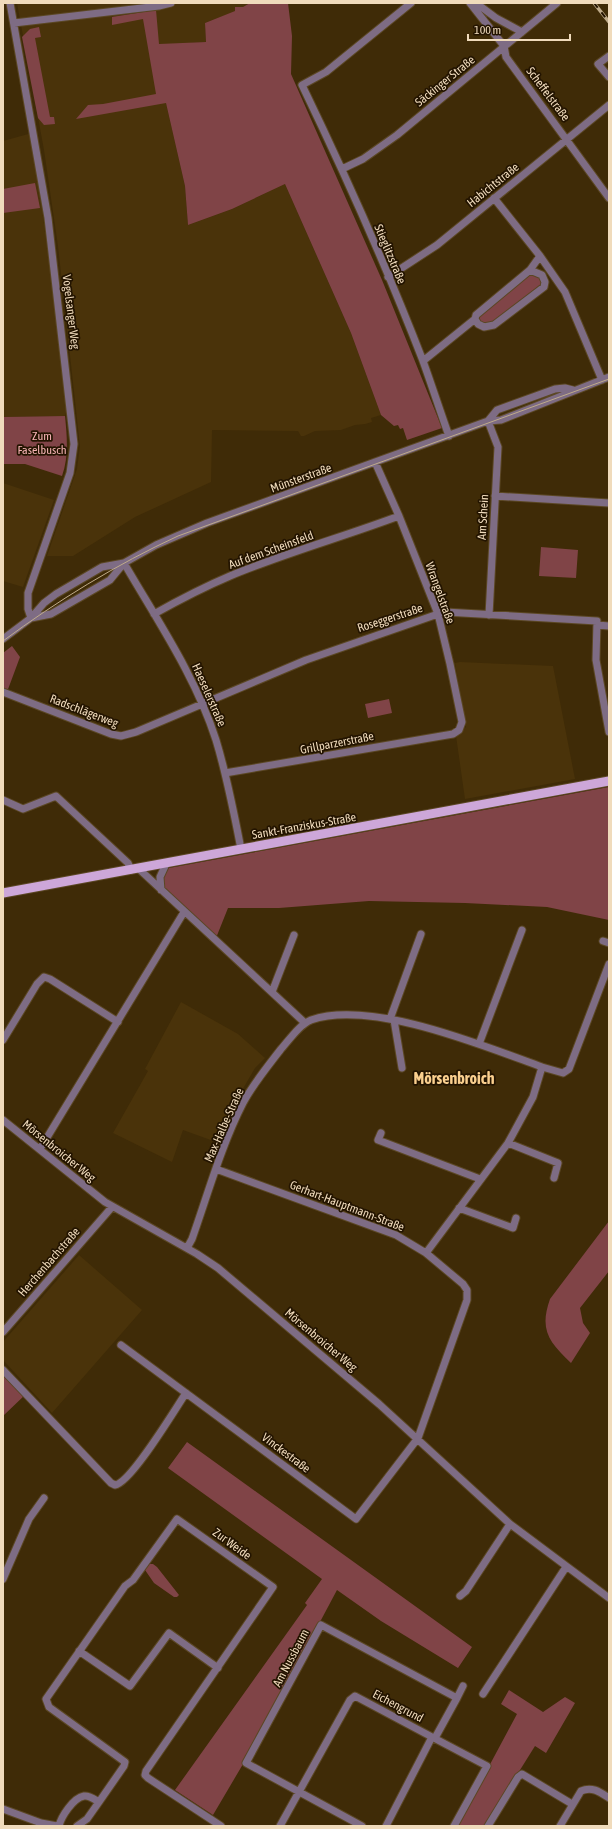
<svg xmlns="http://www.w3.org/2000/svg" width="612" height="1829" viewBox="0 0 612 1829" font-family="'Asap Condensed',sans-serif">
<rect width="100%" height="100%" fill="#3f2b07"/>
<path fill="#4a330a" d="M17,3H250L243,7H236V11L205,23L206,42L159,45L166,103L185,186L188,225L232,209L285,184L351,333L381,415L371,418L372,422L365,424L355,425L341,430L315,431L304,436H301L298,431L212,430L211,482L135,517L73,556H47L77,469L80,446L58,246L44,150Z
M32,133L68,407L65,416L3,417V141Z
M3,483L54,500L23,587L3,581Z
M460,662L553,666L575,779L465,799L456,736L466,727L455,663Z
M181,1002L238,1034L265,1058L255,1068L237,1099L219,1143L183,1130L172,1162L113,1133L148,1071L145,1069Z
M79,1255L142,1310L52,1413L3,1360V1342Z"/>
<path fill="#804447" d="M250,3H288L292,36L291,74L382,280L442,428L407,440L403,428L400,429L398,425L394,426L381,415L351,333L285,184L232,209L188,225L185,186L166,103L76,119L88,105L103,104L156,94L143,19L112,25V17L156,10L159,44L206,42L205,23L235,11V7H243Z
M39,27L41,37L35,38L50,117H54L55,124L44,125L38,118L22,37L30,29Z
M35,183L40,208L3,213V189Z
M531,273L541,278V284L491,324H486L480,322L479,315Z
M65,416C67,437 69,456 62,476L25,464H3V417Z
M541,547L578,550L576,578L539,576Z
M12,646L20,657L7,692L3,690V653Z
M389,699L392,713L368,718L365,704Z
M609,787V920L547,907L465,903L369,901L279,908H228L216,938L166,890L162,884L164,872L169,868Z
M609,1221V1271L580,1308L583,1323L590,1333L571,1363C549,1342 539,1330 550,1299Z
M3,1371L26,1394L3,1416Z
M187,1442L472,1647L458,1668L381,1621L337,1590L256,1742L213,1815L175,1790L307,1605L305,1603L322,1579L168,1468Z
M148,1564H153L157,1567L179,1595L177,1597H174L154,1583L145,1570Z
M509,1690L543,1712L565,1697L575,1703L546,1753L535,1746L485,1826H457L517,1714L501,1704Z"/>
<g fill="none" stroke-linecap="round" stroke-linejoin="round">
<g stroke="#5b4724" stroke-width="9">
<path id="minor" d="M10,3L48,218L74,444L70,473L28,593V609L31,618
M411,3L326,72L302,85C346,176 387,268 423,361C432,386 440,411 449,436
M470,3L504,46L506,57L609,198
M476,3L496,18L522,32
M14,23L159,6L171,3
M609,56L598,64L609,77
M342,169L363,159L397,135L557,3
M494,198L540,256L565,292L602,380
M530,270L542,275L545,282L544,287L494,325L484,327L478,324L475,319L476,315L530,270L540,256
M388,277L437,245L609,105
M423,361L475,319
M488,421L498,447L489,615
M488,421L497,410L555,389L565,388L573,390
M495,496L609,503
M124,563C157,620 196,677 216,740C227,776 234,813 241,849
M154,614C179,600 204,587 230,576C285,553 343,537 399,516
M31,618L51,614L110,580L124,563
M597,625L609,626
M3,639L31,618L44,603L56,594L102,567L124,563L156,545L207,523L488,421L501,420L609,377
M3,692L111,734L121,736L136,732L306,660L438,614L445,612L597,621L596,660L609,732
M225,773L453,734L459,730L462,722L450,664L438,614L399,516L375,462
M3,800L23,809L56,796L128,863L131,870
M139,869L305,1023
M161,890L160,877L166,864
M603,941L609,943
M272,992L294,935
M390,1019L421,934
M394,1020L402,1068
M3,1040L37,984L44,977L50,979L118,1022
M479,1044L522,930
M3,1120L105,1202L197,1254L218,1268L379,1404L510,1524L609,1598
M381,1133L378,1140L480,1179
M508,1143L558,1163L554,1178
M40,1149L184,912
M459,1208L513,1228L516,1218
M187,1248L192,1239C208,1194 221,1146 243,1103C253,1084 268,1066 281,1049C290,1039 299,1025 311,1020C371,999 484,1046 542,1067
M426,1253L508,1143L533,1097L542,1067L563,1073L569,1069L609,964
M3,1332L112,1207
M121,1345L356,1519L418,1438L467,1300V1290L463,1284L426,1253L396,1235L216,1169
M3,1370L111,1483L115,1485C131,1483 175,1409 186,1393
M3,1579L29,1519L44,1498
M460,1596L466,1591L510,1524
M79,1651L130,1686L169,1633L218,1668
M483,1694L566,1567
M457,1698L463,1686
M432,1737L487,1766L454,1826
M99,1802L124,1766L125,1762L49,1707L46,1699L125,1586L133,1580L177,1519L273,1587L146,1771L145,1775L148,1778L221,1826
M3,1809L41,1823L57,1826
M59,1826C61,1817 73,1798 84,1796C89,1795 94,1799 99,1802L87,1819L77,1826
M280,1826L350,1700L355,1696L432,1737L386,1826
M362,1826L246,1763L321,1625L457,1698L435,1738
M488,1826L518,1777L522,1774L572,1804
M560,1826L581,1791C592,1786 600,1792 609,1798"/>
</g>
<g stroke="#5b4724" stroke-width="11">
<path id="major" d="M3,893L609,781"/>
</g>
<use href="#minor" stroke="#7e6c84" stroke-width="7"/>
<use href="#major" stroke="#cda7d9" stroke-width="9"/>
<path stroke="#bfab8a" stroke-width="1" d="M3,641C57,601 117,564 178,536L609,379"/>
<g stroke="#bfab8a" stroke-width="3.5">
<path id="rail" d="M594,3L609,22"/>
</g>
<use href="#rail" stroke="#231400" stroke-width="2" stroke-dasharray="6" stroke-linecap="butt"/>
</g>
<g text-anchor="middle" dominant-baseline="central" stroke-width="3.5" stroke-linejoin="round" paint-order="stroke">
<g font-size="12" fill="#f0dbbc" stroke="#231400">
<text transform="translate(445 81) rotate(-39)">Säckinger Straße</text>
<text transform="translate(548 94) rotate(53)">Scheffelstraße</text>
<text transform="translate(493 185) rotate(-39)">Habichtstraße</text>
<text transform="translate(390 254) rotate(67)">Stieglitzstraße</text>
<text transform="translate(71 312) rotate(83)">Vogelsanger Weg</text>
<text transform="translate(301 478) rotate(-20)">Münsterstraße</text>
<text transform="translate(483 517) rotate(-87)">Am Schein</text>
<text transform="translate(271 550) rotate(-20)">Auf dem Scheinsfeld</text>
<text transform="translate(440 593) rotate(70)">Wrangelstraße</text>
<text transform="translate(390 618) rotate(-18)">Roseggerstraße</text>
<text transform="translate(209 695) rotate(66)">Haeselerstraße</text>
<text transform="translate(84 711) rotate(21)">Radschlägerweg</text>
<text transform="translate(337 743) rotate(-11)">Grillparzerstraße</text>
<text transform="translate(304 826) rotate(-10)">Sankt-Franziskus-Straße</text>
<text transform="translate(224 1125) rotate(-66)">Max-Halbe-Straße</text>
<text transform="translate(59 1151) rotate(39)">Mörsenbroicher Weg</text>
<text transform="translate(347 1206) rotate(21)">Gerhart-Hauptmann-Straße</text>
<text transform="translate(49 1262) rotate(-49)">Herchenbachstraße</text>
<text transform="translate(321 1340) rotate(40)">Mörsenbroicher Weg</text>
<text transform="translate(286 1453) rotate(37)">Vinckestraße</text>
<text transform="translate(232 1544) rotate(36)">Zur Weide</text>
<text transform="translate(291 1658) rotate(-62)">Am Nussbaum</text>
<text transform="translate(398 1706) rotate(28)">Eichengrund</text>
</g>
<g font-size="12" fill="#f5b3b4" stroke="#231400">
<text x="42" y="436">Zum<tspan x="42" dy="14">Faselbusch</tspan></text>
</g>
<g font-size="16" font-weight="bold" fill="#facf8e" stroke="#231400">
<text x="454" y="1078">Mörsenbroich</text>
</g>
</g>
<rect width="612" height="1829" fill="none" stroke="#f0dbbc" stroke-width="8"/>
<path d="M468 34v6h102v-6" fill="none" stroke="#f0dbbc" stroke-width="2"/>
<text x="474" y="34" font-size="12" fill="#f0dbbc" stroke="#231400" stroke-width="3" paint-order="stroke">100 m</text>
</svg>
